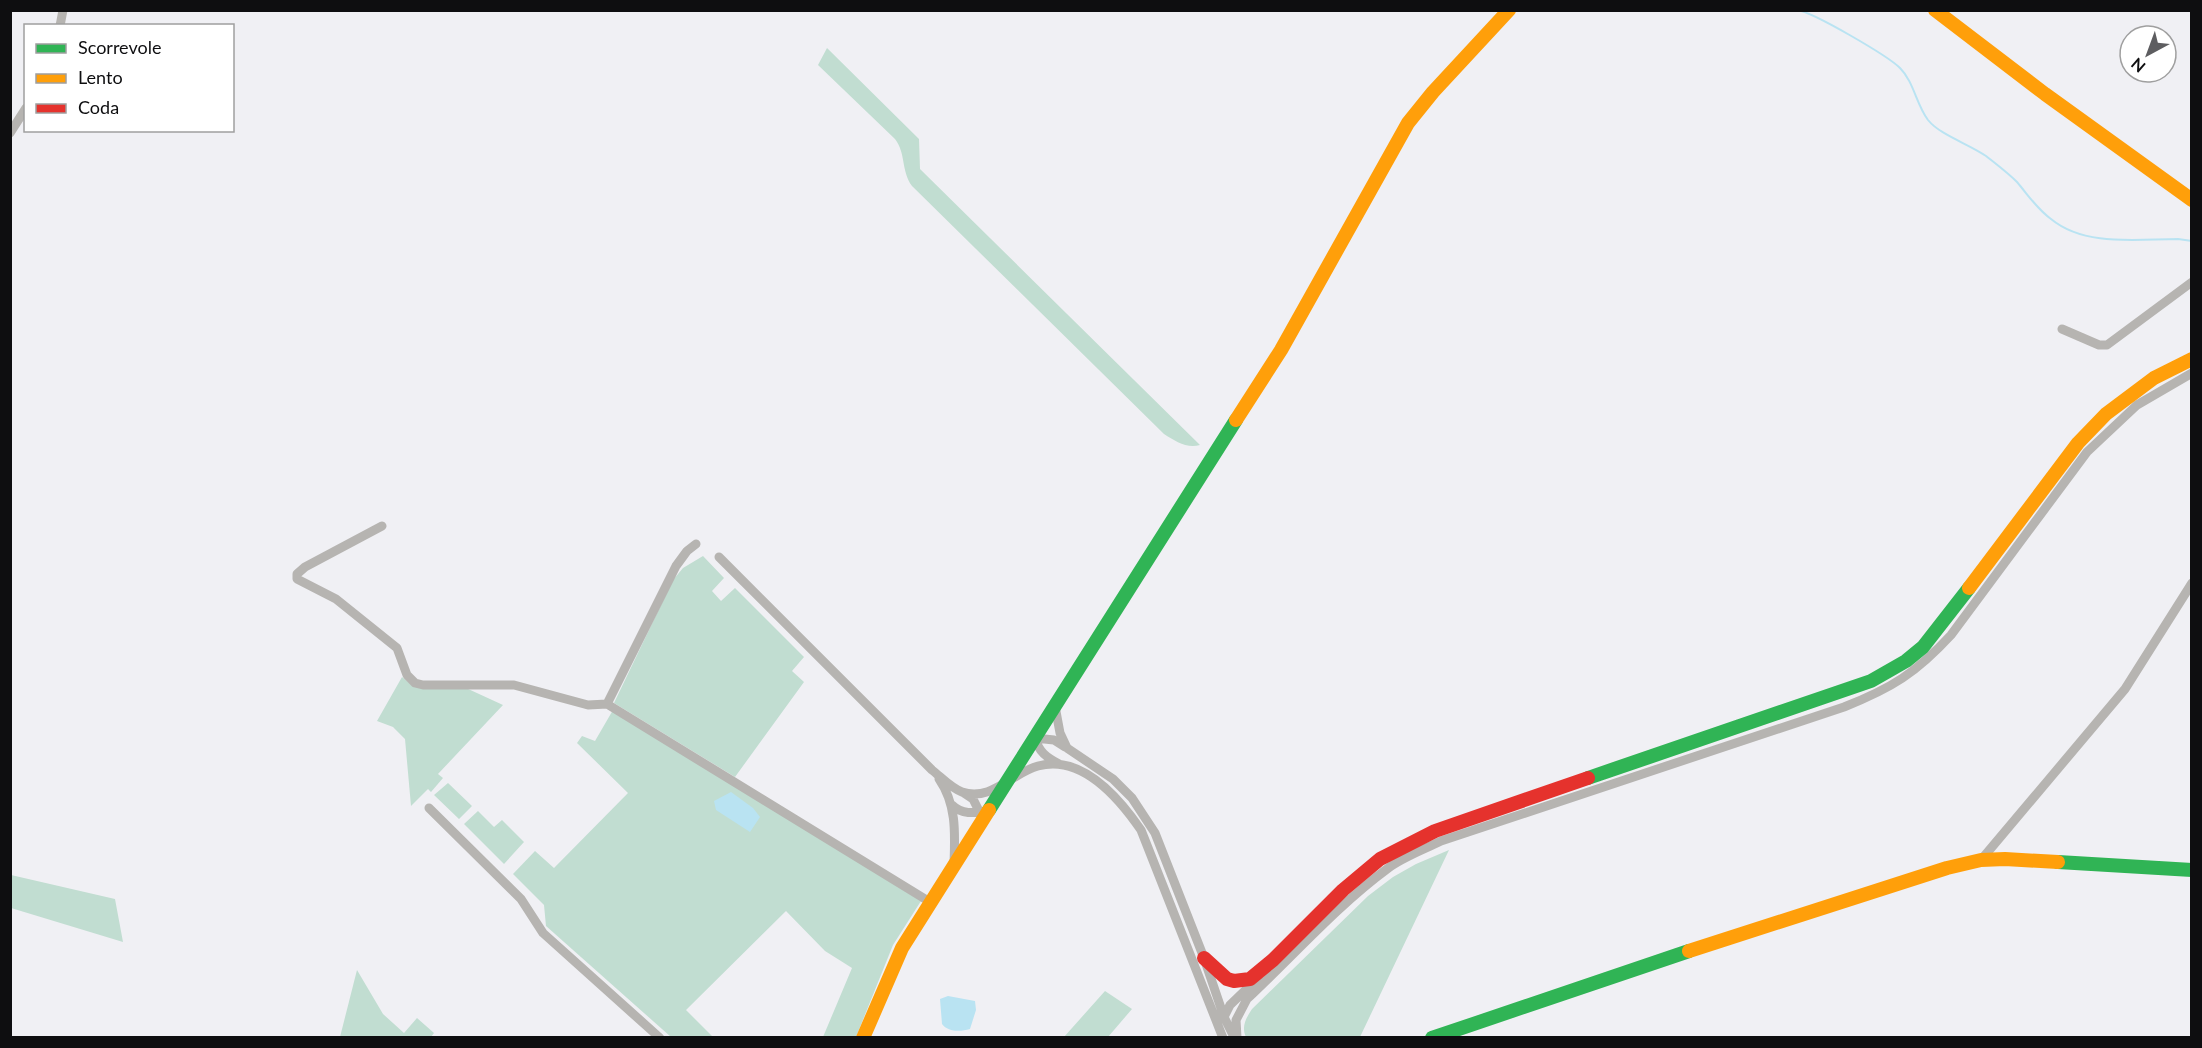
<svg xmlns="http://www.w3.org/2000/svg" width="2202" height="1048" viewBox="0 0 2202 1048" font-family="Lato,sans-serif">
<rect width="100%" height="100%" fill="#f0f0f4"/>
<path fill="#c1ddd1" d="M827,48L919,139L920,169L1200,445C1187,449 1175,441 1164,434L912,186C901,171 906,153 895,139L818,65Z
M703,556L724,578L712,591L721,601L735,588L804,657L792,671L804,682L735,777L614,703L673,580L683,568Z
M402,677L414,687L466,688L503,705L438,774L443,778L431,792L428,789L411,806L405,739L393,727L377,721Z
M613,710L921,901L893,945L856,1037H823L852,968L825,951L786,911L686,1010L713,1037H671L546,926L544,905L513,874L535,851L554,868L628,793L577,743L582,736L595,741Z
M448,783L472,806L459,819L434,795Z
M478,811L494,827L502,820L524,842L504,864L464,824Z
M1449,850L1360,1037H1246C1241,1027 1246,1018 1252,1009L1368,896L1393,877L1416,864Z
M11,875L115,899L123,942L11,908Z
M357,970L383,1014L404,1033L417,1018L434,1033L431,1037H340Z
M1105,991L1132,1009L1108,1037H1064Z"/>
<path fill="#b9e3f2" d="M731,792L753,808L760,817L750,832L716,810L714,801Z
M948,996L975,1001L976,1010L970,1029C960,1032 948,1032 942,1024L940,999Z"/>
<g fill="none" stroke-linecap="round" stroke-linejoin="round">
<path stroke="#b9e3f2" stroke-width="2" d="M1797,10C1813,12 1888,56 1900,68C1914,82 1916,104 1928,120C1940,135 1969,144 1986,156C1996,164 2008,173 2017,182C2028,195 2037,209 2051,219C2085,247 2137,239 2178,239L2192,241"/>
<path stroke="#b6b4b1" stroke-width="9" d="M60,26L63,10
M10,133L26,108
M2062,329L2099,345H2107L2192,282
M382,526L305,567L297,574V579L336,599L397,648L407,675L415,683L423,685H514L588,705L607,704L930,902
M719,557L932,770C941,777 951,788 962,792C991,802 1012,773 1038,766C1081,754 1119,798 1141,830L1223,1038
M607,704L676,566L687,551L696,544
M1055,706L1060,733L1067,748L1113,779L1132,798L1155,833L1204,958L1224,1017L1234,1037
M1059,764C1046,757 1039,752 1035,738L1054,740L1065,747
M939,779C957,805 955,834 954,864
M964,793L973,799L982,817
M952,805C962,815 974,813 987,811
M429,808L521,899L543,933L660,1038
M1981,860L2125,689L2192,583
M1224,1017L1230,1005L1258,978
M1237,1038L1236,1020L1247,999C1292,957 1338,905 1387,869C1403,857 1423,850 1441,841L1844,707C1892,688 1916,673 1951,635L2087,452L2137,405L2192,373"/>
<path stroke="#30b455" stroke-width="14" d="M1588,778L1871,681L1906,661L1923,647L1969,588
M989,810L1236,420
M2058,862L2192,870
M1432,1038L1689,951"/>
<path stroke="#ff9f0a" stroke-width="14" d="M1935,10L2045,94L2192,200
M1236,420L1281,350L1408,123L1433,92L1509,10
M1969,588L2078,443L2106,414L2154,378L2192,359
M1689,951L1947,868L1981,860L2005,859L2058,862
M863,1038L902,948L989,810"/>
<path stroke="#e5322d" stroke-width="14" d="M1204,958L1227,979L1234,981L1250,979L1273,960L1343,890L1380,859L1435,831L1588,778"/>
</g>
<rect width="2202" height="1048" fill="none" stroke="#0e0e10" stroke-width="24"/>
<rect x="24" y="24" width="210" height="108" fill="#ffffff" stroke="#9f9f9f" stroke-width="1.5"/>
<rect x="36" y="44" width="30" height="9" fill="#30b455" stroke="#9f9f9f" stroke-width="1.5"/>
<text x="78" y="54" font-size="18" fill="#0e0e10">Scorrevole</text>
<rect x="36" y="74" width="30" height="9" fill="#ff9f0a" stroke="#9f9f9f" stroke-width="1.5"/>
<text x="78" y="84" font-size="18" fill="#0e0e10">Lento</text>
<rect x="36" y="104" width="30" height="9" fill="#e5322d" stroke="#9f9f9f" stroke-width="1.5"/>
<text x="78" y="114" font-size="18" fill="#0e0e10">Coda</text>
<g transform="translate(2148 54) rotate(221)"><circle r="28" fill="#ffffff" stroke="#9f9f9f" stroke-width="1.5"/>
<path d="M0-4.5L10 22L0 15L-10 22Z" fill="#5d5d60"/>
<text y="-9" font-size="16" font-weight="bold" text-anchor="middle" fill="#0e0e10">N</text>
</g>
</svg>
